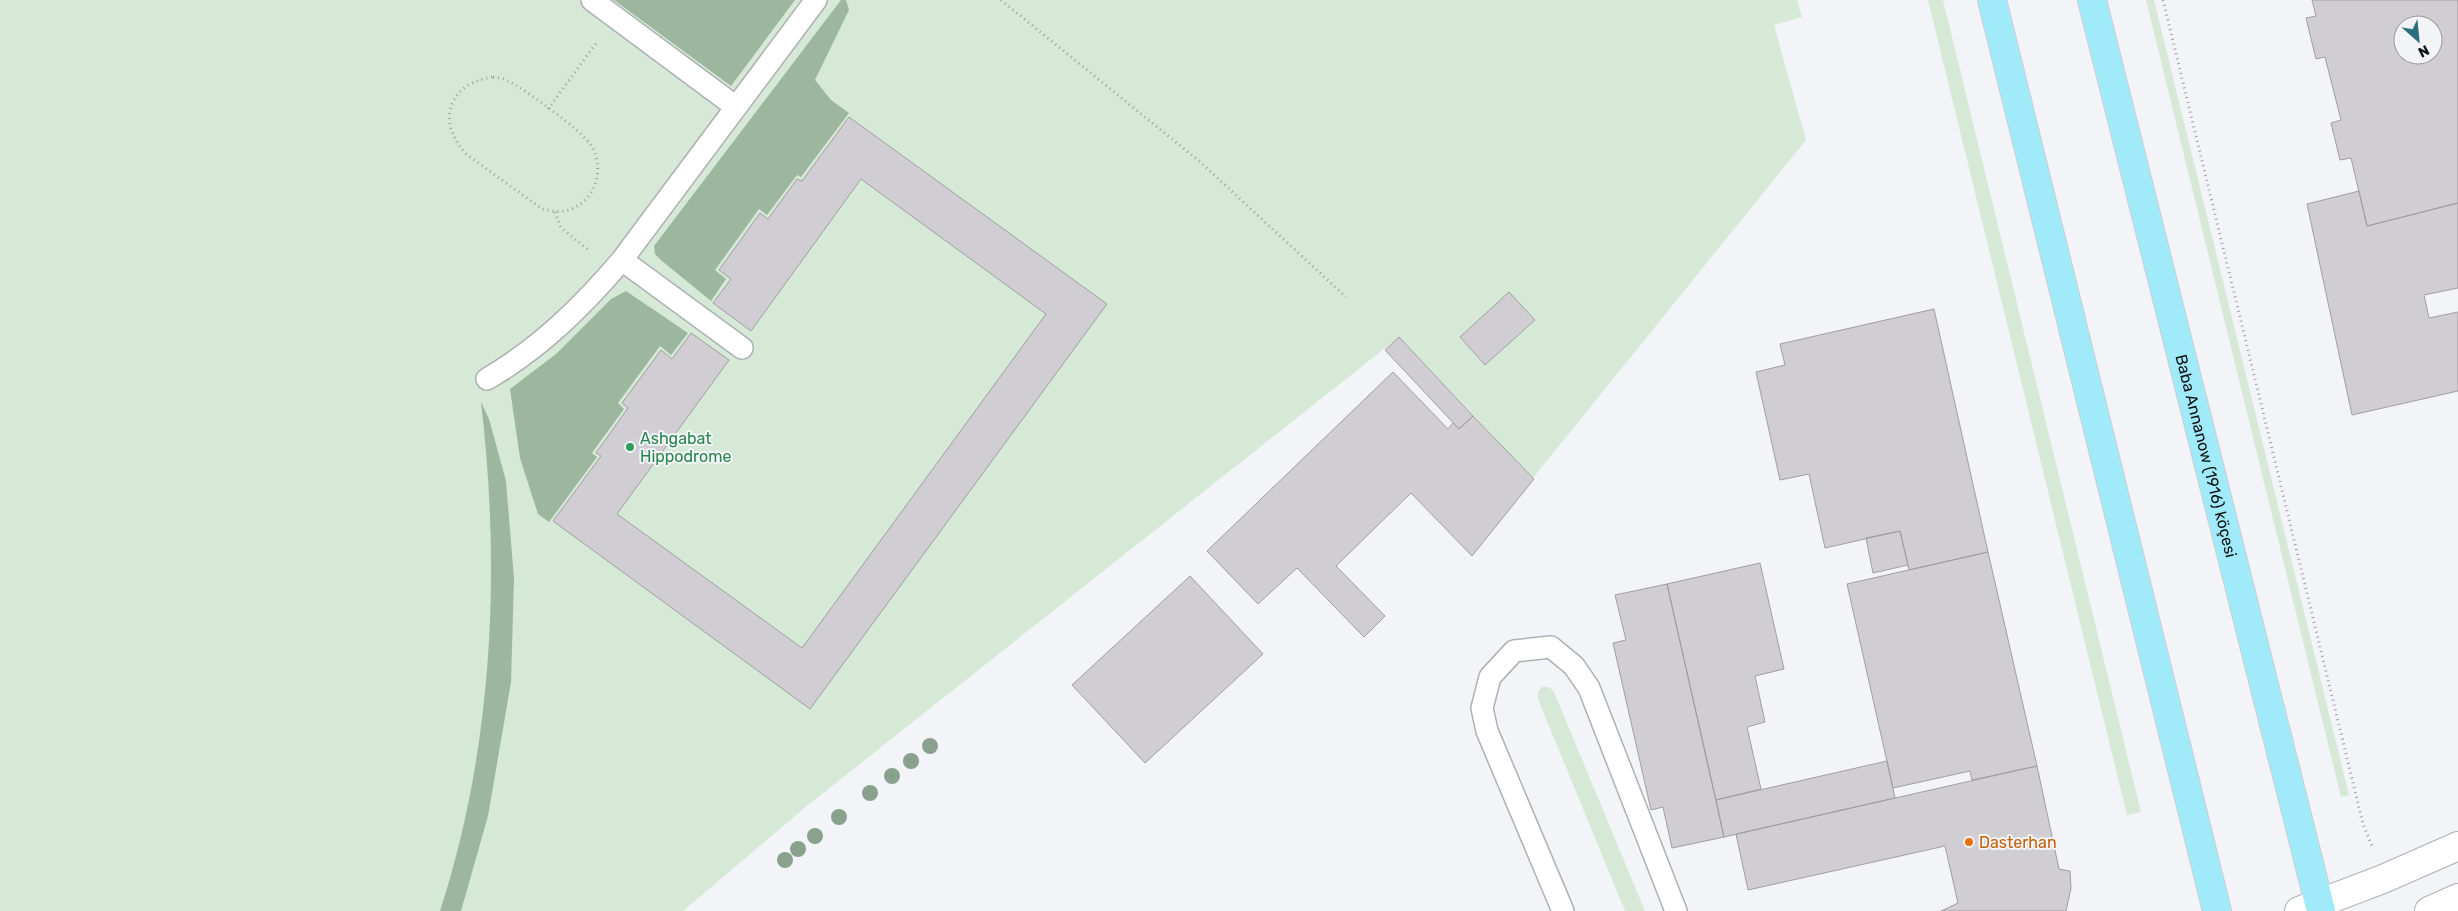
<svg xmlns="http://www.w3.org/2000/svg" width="2458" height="911" viewBox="0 0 2458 911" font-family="Rubik,sans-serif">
<rect width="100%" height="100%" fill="#f3f4f8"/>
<path fill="#d5e9d6" d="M0,0H1797L1802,17L1774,25L1806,140L1533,478L1399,337L808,805L683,911H0Z
M1928,0H1943L2141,812L2127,815Z
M2146,0H2154L2349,795L2341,797Z
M1542,687H1549L1554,692L1645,911H1625L1538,699V692Z"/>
<path fill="#9cb79e" d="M614,0H795L731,86Z
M841,0H846L849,10L815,80L831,100L849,113L801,177L797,175L767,215L759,209L715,270L726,279L711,301L662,261L655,254L654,246Z
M626,291L688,333L671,355L660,346L618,403L624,409L592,453L597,457L549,522L538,514L520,458L510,389L556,354L611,299Z
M481,402L489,419L506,481L514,579L511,682L488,816L461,911H440C493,748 501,571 481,402Z"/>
<path fill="#d0ced2" stroke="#a09ea2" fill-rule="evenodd" d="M2312,0H2458V203L2367,226L2351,158L2340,160L2331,123L2341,120L2325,57L2316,59L2306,18L2316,16ZM2403,25H2433V55H2403Z
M849,117L1107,304L810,709L553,521L601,456L596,453L628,408L622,403L661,350L672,359L691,333L729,360L617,514L802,648L1046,314L861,179L751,331L713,303L731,279L719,270L760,213L768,219L797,179L802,181Z
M2359,191L2367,226L2458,203V288L2424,295L2429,318L2458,312V391L2352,415L2307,204Z
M1509,292L1535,320L1485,365L1460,337Z
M1934,309L1988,552L1909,570L1900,531L1825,548L1809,474L1780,480L1756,372L1785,365L1780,344Z
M1399,337L1473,416L1459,429L1385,350Z
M1393,372L1448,429L1453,423L1459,429L1473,416L1534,479L1472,556L1411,493L1336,566L1385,616L1364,637L1297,568L1258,604L1207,551Z
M1900,531L1908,565L1873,573L1866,538Z
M1988,552L2037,766L1972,780L1970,771L1893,788L1847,584Z
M1760,563L1784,669L1755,676L1765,722L1747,727L1761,789L1716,800L1667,584Z
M1190,576L1263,654L1145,763L1072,685Z
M1667,584L1724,837L1672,848L1663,807L1651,810L1613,643L1626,640L1615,595Z
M1887,761L1895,798L1724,837L1716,800Z
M2037,766L2059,869L2070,871L2071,888L2066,911H1941L1958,903L1945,846L1748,890L1736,834Z"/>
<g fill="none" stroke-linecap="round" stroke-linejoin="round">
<g stroke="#afb0b4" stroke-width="24">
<path id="lane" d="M592,0L736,107
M622,260L742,348
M487,379C540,348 582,307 622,260L816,0
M1563,911L1487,731L1482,708L1490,677L1514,651L1551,647L1574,666L1589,688L1676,911"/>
</g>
<g stroke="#afb0b4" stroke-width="30">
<path id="secondary" d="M2299,911L2383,879L2458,846
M2429,911L2458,898"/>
</g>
<g stroke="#cfcfcf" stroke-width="30">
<g id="primary">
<path d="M1992,0L2217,911"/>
<path id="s1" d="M2092,0L2321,911"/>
</g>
</g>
<path stroke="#a0a0a4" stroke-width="3" stroke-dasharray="1 4" stroke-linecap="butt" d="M1001,0L1199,161L1346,297
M2163,0L2363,824L2372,846
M493,77C498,78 503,78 508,81C525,89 584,132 592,147C605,171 595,201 569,210C560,213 551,211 542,209L466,154C436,122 448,83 493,77Z
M548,109L597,42
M555,212L561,228L590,251"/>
<use href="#lane" stroke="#fff" stroke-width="21"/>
<use href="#secondary" stroke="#fff" stroke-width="28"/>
<use href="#primary" stroke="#a0eafa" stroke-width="28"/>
</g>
<g fill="#8aa18e">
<circle cx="930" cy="746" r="8"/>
<circle cx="911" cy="761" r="8"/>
<circle cx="892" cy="776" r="8"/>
<circle cx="870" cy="793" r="8"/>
<circle cx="839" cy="817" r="8"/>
<circle cx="815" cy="836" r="8"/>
<circle cx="798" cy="849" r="8"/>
<circle cx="785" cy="860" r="8"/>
</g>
<circle fill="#2e9e5b" stroke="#f3f4f8" stroke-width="2" cx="630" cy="447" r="5"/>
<circle fill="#e8710a" stroke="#f3f4f8" stroke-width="2" cx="1969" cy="842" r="5"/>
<g text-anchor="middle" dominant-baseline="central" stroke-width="4" stroke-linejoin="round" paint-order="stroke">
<g font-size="16" fill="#27864d" stroke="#f3f4f8" text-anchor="start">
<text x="640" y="438">Ashgabat<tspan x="640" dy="18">Hippodrome</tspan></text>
</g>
<g font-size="16" fill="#0f0f11" stroke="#f3f4f8">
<text stroke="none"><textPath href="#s1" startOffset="470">Baba Annanow (1916) köçesi</textPath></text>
</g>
<g font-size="16" fill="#c56008" stroke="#f3f4f8" text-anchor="start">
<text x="1979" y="842">Dasterhan</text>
</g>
</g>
<g transform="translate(2418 40) rotate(153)"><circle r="24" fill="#f3f4f8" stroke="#98989c"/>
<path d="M0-4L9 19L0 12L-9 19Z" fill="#2a707e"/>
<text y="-8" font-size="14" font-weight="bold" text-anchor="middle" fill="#0f0f11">N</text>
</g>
</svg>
